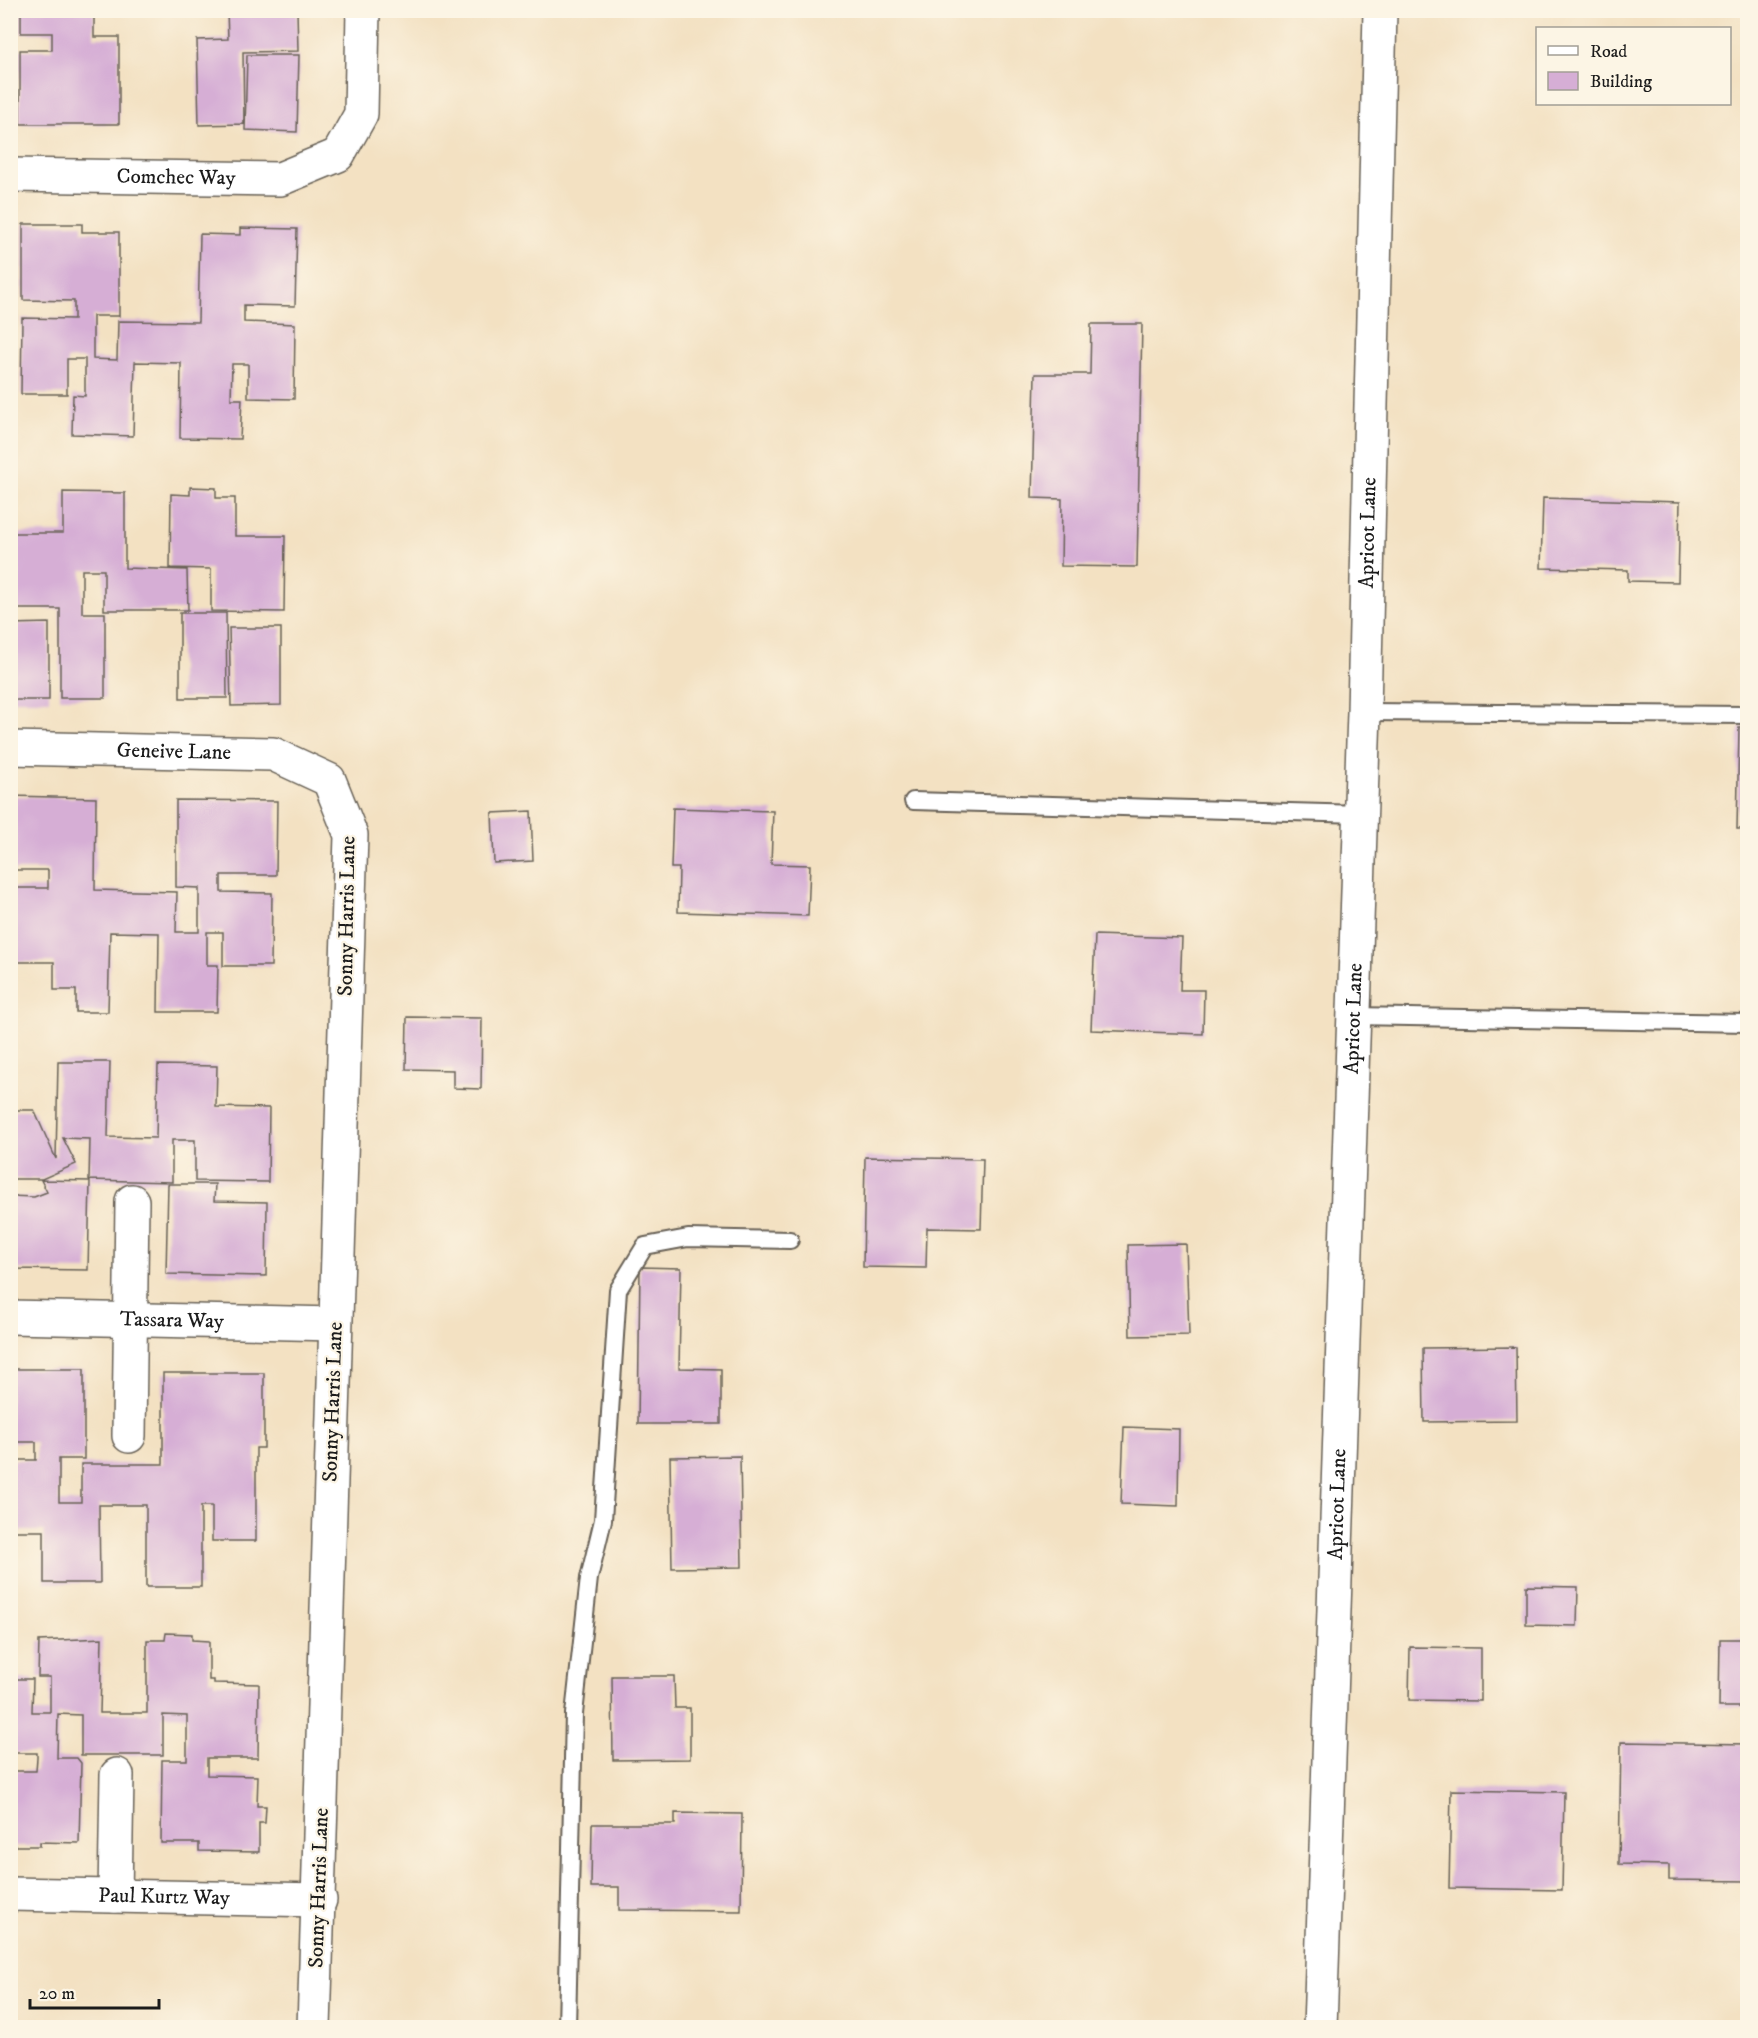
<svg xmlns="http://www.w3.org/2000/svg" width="1758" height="2038" viewBox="0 0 1758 2038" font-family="'IM FELL DW Pica',serif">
<rect width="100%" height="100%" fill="#fcf5e5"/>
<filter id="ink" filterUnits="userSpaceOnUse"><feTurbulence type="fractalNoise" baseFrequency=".0167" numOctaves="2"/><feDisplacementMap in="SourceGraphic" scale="12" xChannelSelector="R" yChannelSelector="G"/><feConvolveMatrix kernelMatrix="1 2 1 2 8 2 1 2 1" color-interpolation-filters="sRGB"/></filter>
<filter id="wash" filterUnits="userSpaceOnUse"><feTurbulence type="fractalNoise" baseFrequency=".008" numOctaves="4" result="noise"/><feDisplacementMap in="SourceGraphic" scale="24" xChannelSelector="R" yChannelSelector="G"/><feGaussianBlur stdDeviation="1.35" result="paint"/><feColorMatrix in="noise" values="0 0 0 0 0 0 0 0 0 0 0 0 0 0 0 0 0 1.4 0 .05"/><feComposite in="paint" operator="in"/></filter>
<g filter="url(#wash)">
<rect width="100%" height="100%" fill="#f3e1c2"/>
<g id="blocks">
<path fill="#d6aed5" d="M21,10H94V37H119V124H20V50H52V33H21Z
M227,10H297L298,51L243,52L244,124L199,125L197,40L228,39Z
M247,55H299L297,132L245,130Z
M23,224H82V232H119V316H93V359L117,360L118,321L198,322L200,234L240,235V228L297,229L295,306L244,305V322L295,324L294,399L248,398V364H232L231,399H242L240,439L180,438L181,363L135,362L133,436L72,434L73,395L85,396V359H67V394H21L22,318L74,319V301L23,300Z
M1091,324H1142L1137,567L1061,566L1062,499L1032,498L1035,374H1090Z
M190,487L216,488V498H235V536H285L284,612L211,611V569L170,568L171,494L190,495Z
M63,492L125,493V568L187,570L188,610H104V570H82V613H105V698H60V609H11V533H63Z
M1543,498L1680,502L1678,582L1628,581V570L1541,568Z
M180,613H226L227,698H180Z
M49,623V700H10V624Z
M229,628H281V705L231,706Z
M1739,727H1748V829H1737Z
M10,796L96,798L95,890L177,892L176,932H199V888L176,887V800L277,801L276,875H221V892L272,893L271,966H223V932H207V965H218L217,1012H158L159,933L110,932L108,1012H76V990H54V962H10V888H48V870H10Z
M673,808L773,811L771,864L810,865L808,916L678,912L679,868H671Z
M531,811L533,861L494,863L492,813Z
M1095,935L1182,938L1180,990H1204L1203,1034L1091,1030Z
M407,1017L482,1018L481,1089L453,1088V1070L406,1069Z
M58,1062H110L108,1137L156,1138L158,1065L217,1066L216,1107L269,1108L268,1182L195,1181V1140H172V1182L89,1180L90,1139L63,1138L76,1164L42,1179H10V1110H34L56,1159Z
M865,1157L983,1159L981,1229L927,1228L926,1268L863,1267Z
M41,1180L90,1181L88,1270L10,1269V1196L34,1197L47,1192Z
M168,1184H215L214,1201L267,1202L266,1276L166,1274Z
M1186,1244L1189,1335L1130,1336L1128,1245Z
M640,1267L681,1268L679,1368L721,1369V1424H638Z
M1516,1347L1517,1421L1424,1422L1423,1348Z
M10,1369H84V1459H59V1502H81V1464H163V1373H264V1448H256V1541H212V1506H201V1587H146V1505H99L100,1583H44V1531H10V1460H36V1442H10Z
M1124,1427L1179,1429L1178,1506L1121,1504Z
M740,1456L742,1567L672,1568L670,1457Z
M1526,1586L1578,1587L1577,1626L1526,1625Z
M166,1633L192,1634V1640L209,1641V1680H214V1683L259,1684L258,1758H207V1775L258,1776L257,1806H266L265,1823H259V1852L199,1851V1843H161L162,1760H187V1716L163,1715V1755H81V1715L58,1714L57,1758H77L81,1763L79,1843L40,1842V1846H10V1771H36L37,1758V1753H10V1679H33L32,1712H50V1677H38L39,1641L102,1638L100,1713H147V1640H165Z
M1720,1639H1748V1707H1719Z
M1410,1647L1481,1648V1701L1409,1700Z
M612,1676H674L675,1708H690V1759L613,1760Z
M1621,1742L1748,1744V1881L1669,1880V1865L1619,1864Z
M1451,1790L1564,1792L1562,1890L1449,1888Z
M675,1813L742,1814L741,1911L619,1910V1887H591L592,1824H675Z"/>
</g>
</g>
<g filter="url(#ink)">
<use href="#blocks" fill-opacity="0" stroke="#676156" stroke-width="1.5"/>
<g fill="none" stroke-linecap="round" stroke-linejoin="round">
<g stroke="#676156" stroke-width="20">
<path id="service" d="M1364,712L1748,715
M913,801L1361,814
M1354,1016L1748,1023
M567,2028L574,1714L589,1578L603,1520L618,1290L645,1246L688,1238L790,1240"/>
</g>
<g stroke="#676156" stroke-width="36">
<g id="minor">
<path id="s1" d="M10,175L280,179L338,155L361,114L363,10"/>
<path id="s2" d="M10,748L273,754L329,780L351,835L314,2028"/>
<path id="s3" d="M10,1317L335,1324"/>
<path d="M129,1436L132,1201"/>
<path id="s4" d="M10,1894L320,1900"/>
<path d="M115,1896L117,1775"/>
<path id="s5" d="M1320,2028L1364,712L1380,10"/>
</g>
</g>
<use href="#service" stroke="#fff" stroke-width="16"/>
<use href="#minor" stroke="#fff" stroke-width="33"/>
</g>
</g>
<g text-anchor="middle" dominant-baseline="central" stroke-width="4.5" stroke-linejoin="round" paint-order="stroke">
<g font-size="21" fill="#1c1c1c" stroke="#fcf5e5">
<text stroke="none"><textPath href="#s1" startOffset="166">Comchec Way</textPath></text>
<text stroke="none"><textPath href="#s5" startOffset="1496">Apricot Lane</textPath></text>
<text stroke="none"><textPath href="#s2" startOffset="164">Geneive Lane</textPath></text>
<text transform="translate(347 916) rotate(-89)">Sonny Harris Lane</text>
<text stroke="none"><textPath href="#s5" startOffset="1010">Apricot Lane</textPath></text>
<text stroke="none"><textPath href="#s3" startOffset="162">Tassara Way</textPath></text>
<text transform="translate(333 1402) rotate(-88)">Sonny Harris Lane</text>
<text stroke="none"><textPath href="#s5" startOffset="524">Apricot Lane</textPath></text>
<text transform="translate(319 1888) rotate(-88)">Sonny Harris Lane</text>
<text stroke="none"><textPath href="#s4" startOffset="154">Paul Kurtz Way</textPath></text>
</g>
</g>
<rect width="1758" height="2038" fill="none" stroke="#fcf5e5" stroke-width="36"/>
<rect x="1536" y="27" width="195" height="78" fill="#fcf5e5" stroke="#a29e95" stroke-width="1.5"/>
<rect x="1548" y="46" width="30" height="9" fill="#ffffff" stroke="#a29e95" stroke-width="1.5"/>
<text x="1590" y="57" font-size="18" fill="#1c1c1c">Road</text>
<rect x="1548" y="72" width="30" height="18" fill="#d6aed5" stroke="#a29e95" stroke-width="1.5"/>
<text x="1590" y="87" font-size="18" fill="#1c1c1c">Building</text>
<path d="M30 1999v9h129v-9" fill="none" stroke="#1c1c1c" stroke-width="3"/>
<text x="39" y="1999" font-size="18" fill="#1c1c1c" stroke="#fcf5e5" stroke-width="4.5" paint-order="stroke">20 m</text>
</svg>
